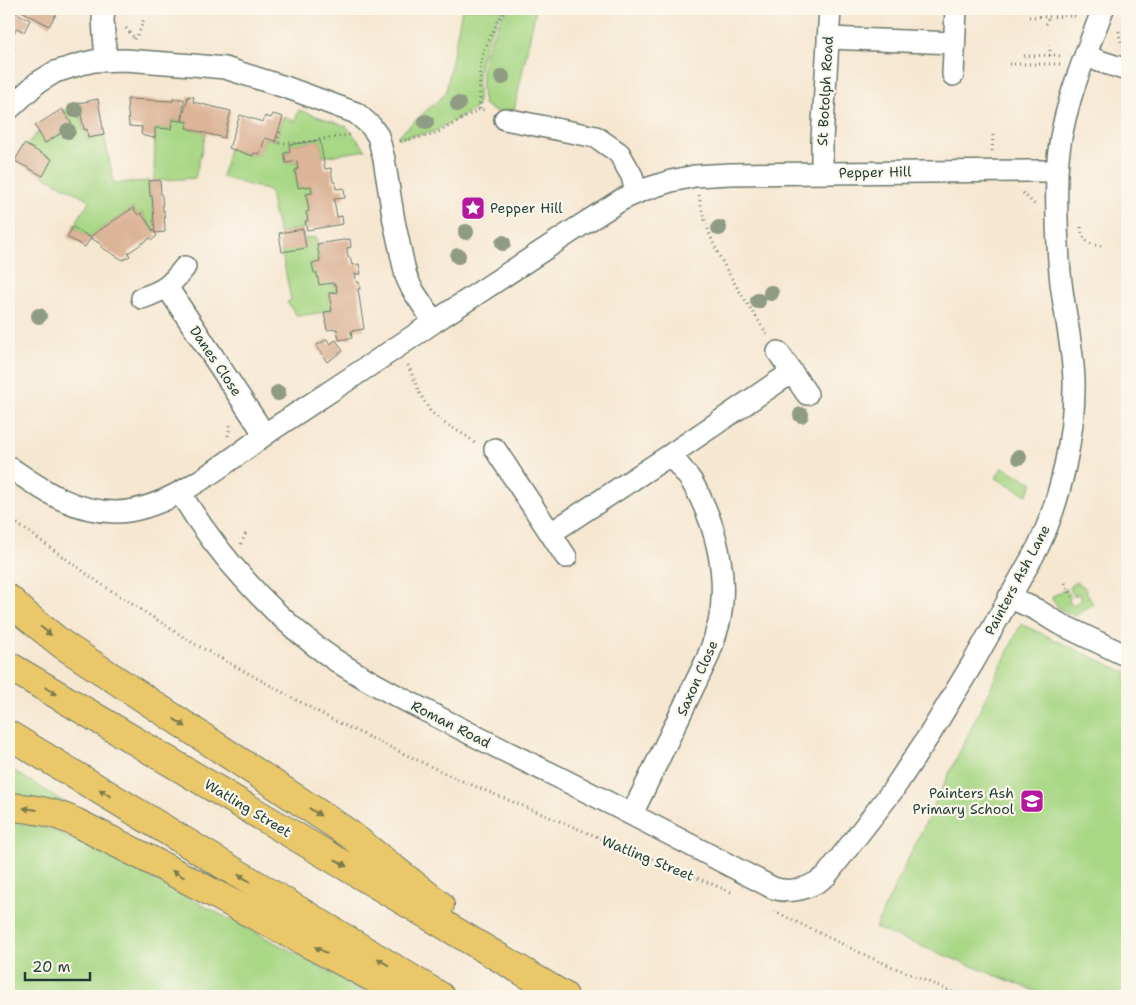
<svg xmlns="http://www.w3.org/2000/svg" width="1136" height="1005" viewBox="0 0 1136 1005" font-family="'Shantell Sans',sans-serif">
<rect width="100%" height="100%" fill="#fbf7ec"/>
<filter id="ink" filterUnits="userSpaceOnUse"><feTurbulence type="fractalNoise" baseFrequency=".02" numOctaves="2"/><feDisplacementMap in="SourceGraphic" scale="10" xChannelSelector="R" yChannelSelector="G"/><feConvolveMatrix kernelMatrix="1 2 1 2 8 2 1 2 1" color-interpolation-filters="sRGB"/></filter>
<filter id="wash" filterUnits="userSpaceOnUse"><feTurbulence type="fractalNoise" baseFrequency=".0096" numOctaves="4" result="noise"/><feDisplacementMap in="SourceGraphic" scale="20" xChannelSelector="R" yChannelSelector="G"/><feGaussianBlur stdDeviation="1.12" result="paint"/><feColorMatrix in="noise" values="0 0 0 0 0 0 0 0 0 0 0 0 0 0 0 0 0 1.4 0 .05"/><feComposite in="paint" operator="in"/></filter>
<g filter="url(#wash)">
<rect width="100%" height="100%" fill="#f6e7d1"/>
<path fill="#a8d785" stroke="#648a5c" d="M462,9H504C491,29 479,54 478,79C477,88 481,102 475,109L433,132L399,138L398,136L445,94L446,91Z
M507,9H536L513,115C502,113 492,112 484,104C476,67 488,40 507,9Z
M79,105L83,129H87L88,138L104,135L114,183L149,181L150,196H152L155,233L142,213L138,215L133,208L91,236V238L73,227L90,200L43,176L26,145L38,132L45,143L73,126L63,110Z
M299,110L346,126L366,150L323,157L320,140L290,145V152L284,153L286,163L297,161L298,169L295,170L298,188L311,186L312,193L306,194L309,211L306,212L308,221H305L306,228L279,233L273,209L270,191L222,177L229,148L253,156L254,153L259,154L265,138L275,141L283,117L295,121Z
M172,120L188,122L187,128L206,133L195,178L154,181L155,128L171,129Z
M316,237L320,262L312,263L314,273H317L333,283L334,285H336L337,292L329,294L332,311L297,316L287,302L291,300L280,243Z
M1002,467L1033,483L1027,495L996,478Z
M1077,582L1084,587L1093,604L1075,616L1060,609L1052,600L1053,596L1066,589L1071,597L1069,599L1070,603L1073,605L1080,601V596L1077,594L1074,596L1069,587Z
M1021,624L1127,673V996H1048L875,928Z
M9,768L102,825L9,801Z
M9,823L32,825L56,831L88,846L301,956L372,996H9Z"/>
<g id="blocks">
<path fill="#dcb498" d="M9,9L30,20L24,32L17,28L9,43L15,46L13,50L14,51L11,56L9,54Z
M18,9H53L58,11L49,26Z
M188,96L194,97L193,102L231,111L224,138L186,128L188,122L182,121Z
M98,99L104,135L88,138L87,129L84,130L79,103Z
M127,99L173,101V99H184L182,121L172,120L171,129L155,128V138L144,136L141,134L142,127L129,126Z
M62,109L73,126L45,143L35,126Z
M273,114L283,117L275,141L265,138L260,154L254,153L253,156L229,148L240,115L263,122L265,116L271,118Z
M320,140L325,169L331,168L333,182H335L336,189L344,188L345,198L334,199L337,217L342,216L343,224L307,230L305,221H308L306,212L309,211L306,194L312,193L311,186L298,188L295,170L298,169L297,161L286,163L284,153L290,152L289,145Z
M24,144L52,159L43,176L15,161Z
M160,180L161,195L162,196L163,211L164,210L165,232L155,233L152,196H150L149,181Z
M133,208L138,215L141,213L157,236L152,240L150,238L128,253L130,256L123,260L101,247L102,245L91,238V236Z
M73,227L91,238L85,247L67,237Z
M303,229L306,248L282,252L279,233Z
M350,239L351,247L347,248L348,258L350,257L352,265L359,264L361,274H355L356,282H359L360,289H358L364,329L351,331L352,338L339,340L337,329L327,330L324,312L332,311L329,293L337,292L336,285H334L333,283L319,285L317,273H314L312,263L320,262L317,244Z
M327,339L330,344L336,340L343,351L327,362L316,346Z"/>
</g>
</g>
<g filter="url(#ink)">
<use href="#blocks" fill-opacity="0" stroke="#6a786b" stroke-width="1"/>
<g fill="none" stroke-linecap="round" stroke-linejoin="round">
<g stroke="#6a786b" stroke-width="24">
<path id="minor" d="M104,9L103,20L106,60
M828,38L954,43
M1086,55L1099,61L1127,70
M953,75L956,9
M9,109L37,83L55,72L81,64L94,61L125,60L193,65L225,68L288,88L356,113L371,126L378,136L384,159L394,221L406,276L412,289L434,322C382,358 329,392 276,427C232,457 170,512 115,512C71,511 43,490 9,467
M505,119L596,137L619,153L632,176L636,193
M822,173V140L830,9
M167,287L265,435
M142,298C165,290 170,286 185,267
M434,322L580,226L621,200L643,190L671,181L695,176L730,174L1028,171H1057
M778,352L807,394
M495,449L566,557
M180,492C216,554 276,620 335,660C367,681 400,698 434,715C473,735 512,755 552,774C626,811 700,850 773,888C792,894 811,888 826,876L893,790L930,734L974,661L1038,547C1061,500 1075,433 1074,381C1073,348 1065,315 1061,283C1057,246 1056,209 1057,173C1059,116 1083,61 1103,9
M551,533L670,455L792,372
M1009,597L1037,610L1058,623L1127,656
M632,814L707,659C712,647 716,635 719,623C729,576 716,523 692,482C686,473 678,464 670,455"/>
</g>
<g stroke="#6a786b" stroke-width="30">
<path id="trunk" d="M9,599L28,617L63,645L348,833L440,905
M9,666L564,996
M9,735L440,996
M9,807C32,808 54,812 75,822L158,864L396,990"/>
</g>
<path stroke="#6a786b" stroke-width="3" stroke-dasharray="1 4" stroke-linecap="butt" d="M1029,17L1074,16L1077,17
M1046,24L1048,22V17
M126,28L135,39
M1119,31L1120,39L1123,46
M134,39L139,33L144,18
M1050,45V56
M1024,56L1056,55L1063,57
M1009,64H1061
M480,109C480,92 478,74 482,58C487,41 496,24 506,9
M280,132L276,143H298L350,135
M400,141L433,135L480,109L486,111
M992,151L993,134
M1023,193L1036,206
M699,195C707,247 739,290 767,334
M1081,227C1082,241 1089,245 1103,246
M408,365L420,394L430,411L444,423L468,437L475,443
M228,436L231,422
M9,518L101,584L193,643L333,720L455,778L731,892
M241,544L246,533
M1065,583L1072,597
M774,911L867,956L962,996"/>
<use href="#minor" stroke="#fff" stroke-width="21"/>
<use href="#trunk" stroke="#eac769" stroke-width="28"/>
</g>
<g fill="#8f9b83">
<circle cx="502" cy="77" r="8"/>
<circle cx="458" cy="104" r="8"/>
<circle cx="75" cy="110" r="8"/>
<circle cx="426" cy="122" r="8"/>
<circle cx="68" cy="131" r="8"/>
<circle cx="719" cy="228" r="8"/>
<circle cx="466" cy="232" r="8"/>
<circle cx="503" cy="243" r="8"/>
<circle cx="458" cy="256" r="8"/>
<circle cx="771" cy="293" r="8"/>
<circle cx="758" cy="301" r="8"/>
<circle cx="39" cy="316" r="8"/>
<circle cx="278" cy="393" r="8"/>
<circle cx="801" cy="415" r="8"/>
<circle cx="1019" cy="457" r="8"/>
</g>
<defs><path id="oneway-solid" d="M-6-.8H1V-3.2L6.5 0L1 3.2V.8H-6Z" transform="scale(1.25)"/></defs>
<g fill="#7a7b4c">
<use href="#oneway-solid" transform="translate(46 631) rotate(39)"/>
<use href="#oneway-solid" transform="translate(51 691) rotate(31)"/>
<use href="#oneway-solid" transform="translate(180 723) rotate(33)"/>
<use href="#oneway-solid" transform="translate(105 793) rotate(-149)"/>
<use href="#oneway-solid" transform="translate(30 809) rotate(-173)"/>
<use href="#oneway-solid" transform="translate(315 812) rotate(33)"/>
<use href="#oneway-solid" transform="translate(341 863) rotate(31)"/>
<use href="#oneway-solid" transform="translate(178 874) rotate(-152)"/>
<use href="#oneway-solid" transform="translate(244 878) rotate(-149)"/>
<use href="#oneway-solid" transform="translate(321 950) rotate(-152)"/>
<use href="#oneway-solid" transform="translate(383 962) rotate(-149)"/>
</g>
</g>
<defs>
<g id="sight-square" transform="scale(1.25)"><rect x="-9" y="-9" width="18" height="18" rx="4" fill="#b5179e" stroke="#fbf7ec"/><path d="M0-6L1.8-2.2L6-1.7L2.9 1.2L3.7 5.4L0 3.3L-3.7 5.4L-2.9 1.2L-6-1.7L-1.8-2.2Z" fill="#fff"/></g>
<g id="school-square" transform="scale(1.25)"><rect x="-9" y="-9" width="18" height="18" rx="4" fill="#b5179e" stroke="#fbf7ec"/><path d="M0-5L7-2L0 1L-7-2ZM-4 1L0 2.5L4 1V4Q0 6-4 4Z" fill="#fff"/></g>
</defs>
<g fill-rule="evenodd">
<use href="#sight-square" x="473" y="208"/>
<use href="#school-square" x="1032" y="801"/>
</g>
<g text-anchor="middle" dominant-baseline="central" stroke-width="4.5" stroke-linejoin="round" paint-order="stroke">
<g font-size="14" fill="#1f3d34" stroke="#fbf7ec">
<text transform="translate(825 91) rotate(-87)">St Botolph Road</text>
<text transform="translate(875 172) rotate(-1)">Pepper Hill</text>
<text transform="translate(216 361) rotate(56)">Danes Close</text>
<text transform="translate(1017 580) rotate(-62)">Painters Ash Lane</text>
<text transform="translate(697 678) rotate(-66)">Saxon Close</text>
<text transform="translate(451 724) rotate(27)">Roman Road</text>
<text transform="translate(248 808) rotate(31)">Watling Street</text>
<text transform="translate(648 858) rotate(22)">Watling Street</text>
</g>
<g font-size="14" fill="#1f3d34" stroke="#fbf7ec" text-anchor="start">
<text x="490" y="208">Pepper Hill</text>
<text x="1014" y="793" text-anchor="end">Painters Ash<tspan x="1014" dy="16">Primary School</tspan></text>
</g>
</g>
<rect width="1136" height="1005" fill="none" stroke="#fbf7ec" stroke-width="30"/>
<path d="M25 972v8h65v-8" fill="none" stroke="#1f3d34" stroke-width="2.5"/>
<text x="32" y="972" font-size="15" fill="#1f3d34" stroke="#fbf7ec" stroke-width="4" paint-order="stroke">20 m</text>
</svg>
